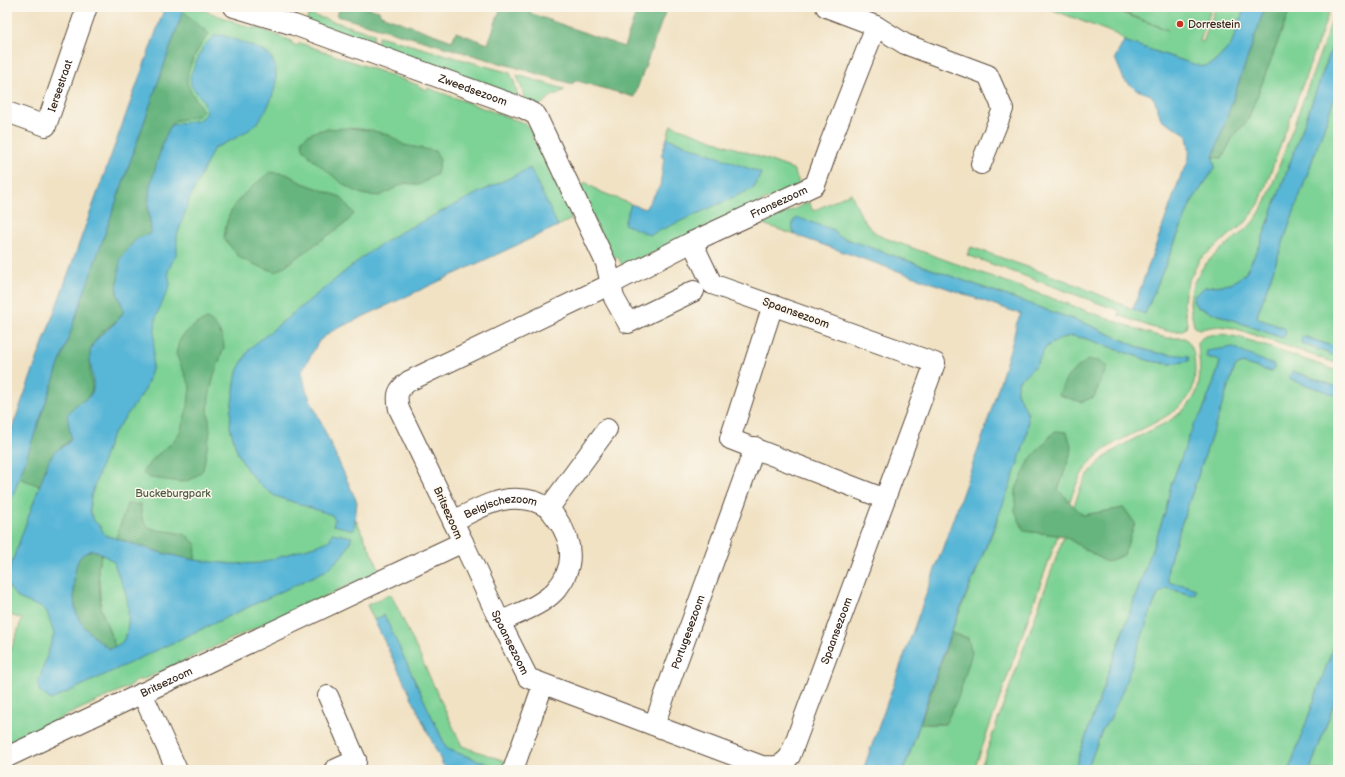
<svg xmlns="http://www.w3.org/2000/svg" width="1345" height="777" viewBox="0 0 1345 777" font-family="'Balsamiq Sans',sans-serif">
<rect width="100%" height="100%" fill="#fbf7ec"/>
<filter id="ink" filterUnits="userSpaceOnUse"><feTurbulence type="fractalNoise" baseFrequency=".025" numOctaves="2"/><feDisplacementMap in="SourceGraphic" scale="8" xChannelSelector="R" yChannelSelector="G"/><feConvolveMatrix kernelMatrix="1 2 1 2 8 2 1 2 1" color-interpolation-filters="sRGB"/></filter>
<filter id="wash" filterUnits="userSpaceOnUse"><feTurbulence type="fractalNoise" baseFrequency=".012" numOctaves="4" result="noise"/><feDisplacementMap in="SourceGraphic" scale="16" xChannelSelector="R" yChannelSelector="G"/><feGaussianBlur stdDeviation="0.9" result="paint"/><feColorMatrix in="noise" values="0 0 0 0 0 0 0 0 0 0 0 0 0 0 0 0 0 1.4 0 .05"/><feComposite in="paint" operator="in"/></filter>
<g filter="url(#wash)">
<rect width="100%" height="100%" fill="#f1e2c4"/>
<path fill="#7dd295" stroke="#5c7e5a" d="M175,7H195L254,29L255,27L292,41L291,43L297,46L300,43L418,85L420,87L426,90L428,88L524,123L531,129L533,136L532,137L535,143L536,142L572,219L558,226L557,224L318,329L291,370L349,505L382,575L367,577L140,681L139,679L133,682L134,684L7,743V661L22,619L7,614V494Z
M1045,7H1106L1168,30L1110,7H1212L1200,41L1203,42L1216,7H1245L1231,45L1215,62L1202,67L1124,41L1118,35Z
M1291,7H1331L1259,204L1246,222L1200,259L1188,282L1185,294L1184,305L1187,324L1186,328L1181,331H1168L1151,327L1118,315L1120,311L967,255L971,247L1067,281L1145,314L1192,201L1215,168L1213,157L1222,158L1233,137L1248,120Z
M1337,7L1338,31L1260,245L1245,274L1231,284L1205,287L1197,307L1282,338L1284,328L1259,319L1257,316L1338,88V348L1303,336L1301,343L1338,357V364L1234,328L1219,326L1199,329L1194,327C1193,319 1190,310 1190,303C1191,265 1222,251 1246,229C1255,222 1260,211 1266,202Z
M309,14L374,34L372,42L359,38L352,41L305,25Z
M379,36L510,73L515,84L519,101L384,53L380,45L376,44Z
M517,75L564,89L563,91L552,96L540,105L535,107L525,103L522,89Z
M671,125L793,169L800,184L623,267L618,257L612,260L580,189L585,182L599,191L631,204L624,224L754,188L761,174L667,138Z
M851,193C859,211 863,226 882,237L1151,334L1167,338H1185C1195,348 1194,356 1195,369C1195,377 1194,386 1191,393C1177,420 1121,434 1098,455C1083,467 1076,484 1070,501L1058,490L1072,449L1024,531L1058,535L974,770H904L920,724H945L968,638L951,633L987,545L996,524L1028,413C1022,400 1012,395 1019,380L1026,375L1037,364L1043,352L1046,347L1061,338L1072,336L1084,338L1150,361L1170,364L1188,361L1145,350L1089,325L838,236L834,230L794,220C792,225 792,229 795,235L763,224L809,202L813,211Z
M1222,334L1242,338L1338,371V387L1292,371L1290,379L1338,396V634L1289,770H1087L1103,728L1110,719L1154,603L1159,593L1166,588L1191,595L1195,590L1184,585L1170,583C1164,575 1170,562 1172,552L1235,367L1242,363L1272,372L1233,347L1210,359H1218L1220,362L1217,373L1202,413L1194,424L1171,485L1166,510L1074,770H980L1064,536L1106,562L1124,508L1083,515L1074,506C1078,496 1080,486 1086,478C1105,449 1140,437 1169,421C1204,398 1201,382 1198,344C1201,334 1212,335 1222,334Z
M391,594L462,746L505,761L502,770H492L493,766L447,749L384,616L374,620L367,605Z
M1338,693V770H1310Z"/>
<path fill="#66b47e" stroke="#506f4e" d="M340,7H364L379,11L381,15L452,41L456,32L488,44L501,7H532L530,13L624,47L638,7H667L634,97L574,80L573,84L337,16Z
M1265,7H1291L1248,120L1233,137L1222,158L1213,157Z
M183,11L209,34C200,45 183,71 188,86C192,94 198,103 203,111L197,116L174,121L163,142L148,208L151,230L149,234L136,239L117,293L124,310C119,324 102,328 97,338C94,345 91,357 90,365C88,387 102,391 75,406L70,429L71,438C66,445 59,447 54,453C47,462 44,475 40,486L19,478Z
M349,128L370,130L389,135L404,145L435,151L440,160L437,174L419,185L405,183L380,196L366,195L359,193L343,184L312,159L303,148L302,140C314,127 333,129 349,128Z
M270,172L287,174L300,182L341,197L354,214L346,223L276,272L258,266L240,258L224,239C225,229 227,218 232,209C240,195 258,182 270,172Z
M207,319C217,324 224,337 224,348L214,375L209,397L208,407L210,432L203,470L194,478L183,482L150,478L142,472L156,456L172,443L180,432L188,406L190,386L176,354C177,350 178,345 179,342C184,331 197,323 207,319Z
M1088,360L1101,361L1107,367L1094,397L1081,402L1059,395C1066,375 1071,372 1088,360Z
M1055,431L1067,432L1072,449L1058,490L1083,515L1124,508L1135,523L1124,555L1106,562L1064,536L1024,531L1015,511L1016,489L1030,459Z
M127,504H141C139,536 161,528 183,534C188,535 192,541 196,544L195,560L162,553L116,538Z
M91,550L97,551L102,554L98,567L101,609L115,646L110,649C98,641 86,631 79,619C72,608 72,570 79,559C82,554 86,553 91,550Z
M951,633L968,638L972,653L958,698L945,724H920Z"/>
<path fill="#59b6d7" stroke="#4a707a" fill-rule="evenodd" d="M165,7H176L183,11L7,513V442Z
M1245,7H1265L1213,157L1215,168L1192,201L1145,314L1133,309L1181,175C1191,159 1191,152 1186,134L1161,119L1155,101L1151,95L1137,90L1124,80L1115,58L1124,41L1202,67L1215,62L1231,45Z
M1338,31V88L1257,316L1259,319L1284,328L1286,331L1285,336L1282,338L1197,307L1193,301L1194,296L1205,287L1231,284L1245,274L1260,245Z
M222,35C232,39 265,49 270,56C286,76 268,116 250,129C239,137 226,143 214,148L190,198L177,236V252L168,271L170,285L156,317L152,370L145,390L111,437L91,496L90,511L94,521L100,526L104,534L108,536L162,553L195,560L232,564L260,563L324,543L330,540L332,533L352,537C347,552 337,562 325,571L51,700L39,691L38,683L54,634L47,612L42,608L18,598L10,589L8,584L10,567L49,460L55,451L67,444L71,438L67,415C70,412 72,408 75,406C82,400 90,400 93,389C95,379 86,357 92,346C100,331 119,325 124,310L117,293L120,259L136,239L149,234L151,230L148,208L150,186L163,142L171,125L199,120L207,113L203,100L191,86L190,76L203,47L214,36ZM91,550L97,551L114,562C116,573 122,581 125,591C129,603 131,634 121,643C118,645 113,647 110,649C98,641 86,631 79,619C72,608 72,570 79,559C82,554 86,553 91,550Z
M667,138L761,173L754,188L650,235L624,224L631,204L645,209L660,186L664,158L661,156Z
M530,168L558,226L332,331L319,341L302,371L306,390L357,502L354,530L333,525L335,520L332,515L275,496L260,485L247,470L237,452L230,427L231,409L237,371L250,348L368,253L397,234L480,192Z
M799,218L834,230L838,236L1089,325L1145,350L1158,353L1188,356L1189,361L1170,364L1150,361L1084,338L1072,336L1061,338L1046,347L1043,352L1037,364L1026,375L1019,380C1012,396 1023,398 1027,413C1030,423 1026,438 1023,448C1019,461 1014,473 1010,486C992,535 970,583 951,632C934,677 920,724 904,770H863L984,433L1013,340L1017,322L1021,314L795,235C792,229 792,226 794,220Z
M1302,336L1338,348V357L1301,343Z
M1233,347L1244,353L1274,365V370L1272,372L1242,363L1235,367L1172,552C1170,562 1164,575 1170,583L1184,585L1196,589L1195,594L1191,595L1167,588L1159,593L1154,603L1122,692L1110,719L1103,728L1087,770H1074L1166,510L1171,485L1194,424L1202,413L1217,373L1220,362L1217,359L1206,357L1207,351Z
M1292,371L1338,387V396L1289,379Z
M384,615L447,749L493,766L492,770L470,769C460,773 452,768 443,765L408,690L374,620Z
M1338,634V693L1310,770H1289Z"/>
</g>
<g filter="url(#ink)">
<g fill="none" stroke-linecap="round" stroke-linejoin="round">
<g stroke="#564637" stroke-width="22">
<g id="street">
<path id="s1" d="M234,7L294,25L523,108L536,115L606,263L611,284L692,242L815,185L830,143L876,26"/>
<path d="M826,7L876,26L905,44L988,75L1003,109L981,164"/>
<path id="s2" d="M7,112L46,126L87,7"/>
<path d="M773,305L730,439L885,499"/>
<path d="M549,508L607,429"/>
<path id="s3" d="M453,521C474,511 496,497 519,499C529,499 539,502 548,508C551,510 554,516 557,519C574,543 575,569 555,591C541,606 518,613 500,622"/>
<path d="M725,530L755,447"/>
<path id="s4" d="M463,542L500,622L528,678L762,766C776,767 781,767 790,756L935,363L712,284L692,242"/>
<path d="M142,693L177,770"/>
<path d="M328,696L356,760L355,770"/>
<path id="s5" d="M654,725L722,538"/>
<path id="s6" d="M7,757L463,542L399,409C396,395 397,390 409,381L611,284L614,298L628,323L694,291"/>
<path d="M334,770L356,760"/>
<path d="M513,770L543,685"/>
</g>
</g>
<use href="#street" stroke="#fff" stroke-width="20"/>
</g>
</g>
<circle fill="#c8321e" stroke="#fbf7ec" stroke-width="1.5" cx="1180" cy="24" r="4"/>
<g text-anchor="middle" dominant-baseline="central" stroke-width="3" stroke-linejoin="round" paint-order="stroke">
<g font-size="11" fill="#3b2a1e" stroke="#fbf7ec" text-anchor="start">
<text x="1188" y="24">Dorrestein</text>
</g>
<g font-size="11" fill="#3b2a1e" stroke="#fbf7ec">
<text stroke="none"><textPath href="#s2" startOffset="84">Iersestraat</textPath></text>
<text stroke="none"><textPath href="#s1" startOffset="253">Zweedsezoom</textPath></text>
<text stroke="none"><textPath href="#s1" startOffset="693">Fransezoom</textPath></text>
<text transform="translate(796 313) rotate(20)">Spaansezoom</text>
<text stroke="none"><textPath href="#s3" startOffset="51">Belgischezoom</textPath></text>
<text transform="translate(448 513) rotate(66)">Britsezoom</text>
<text stroke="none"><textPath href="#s4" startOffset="566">Spaansezoom</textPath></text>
<text stroke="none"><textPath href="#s5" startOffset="99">Portugesezoom</textPath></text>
<text stroke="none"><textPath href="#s4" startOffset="111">Spaansezoom</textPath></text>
<text stroke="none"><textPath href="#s6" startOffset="176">Britsezoom</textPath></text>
</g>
<g font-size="11" fill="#4f5c42" stroke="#fbf7ec">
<text x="173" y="493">Buckeburgpark</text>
</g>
</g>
<rect width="1345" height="777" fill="none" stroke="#fbf7ec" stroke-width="24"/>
</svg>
